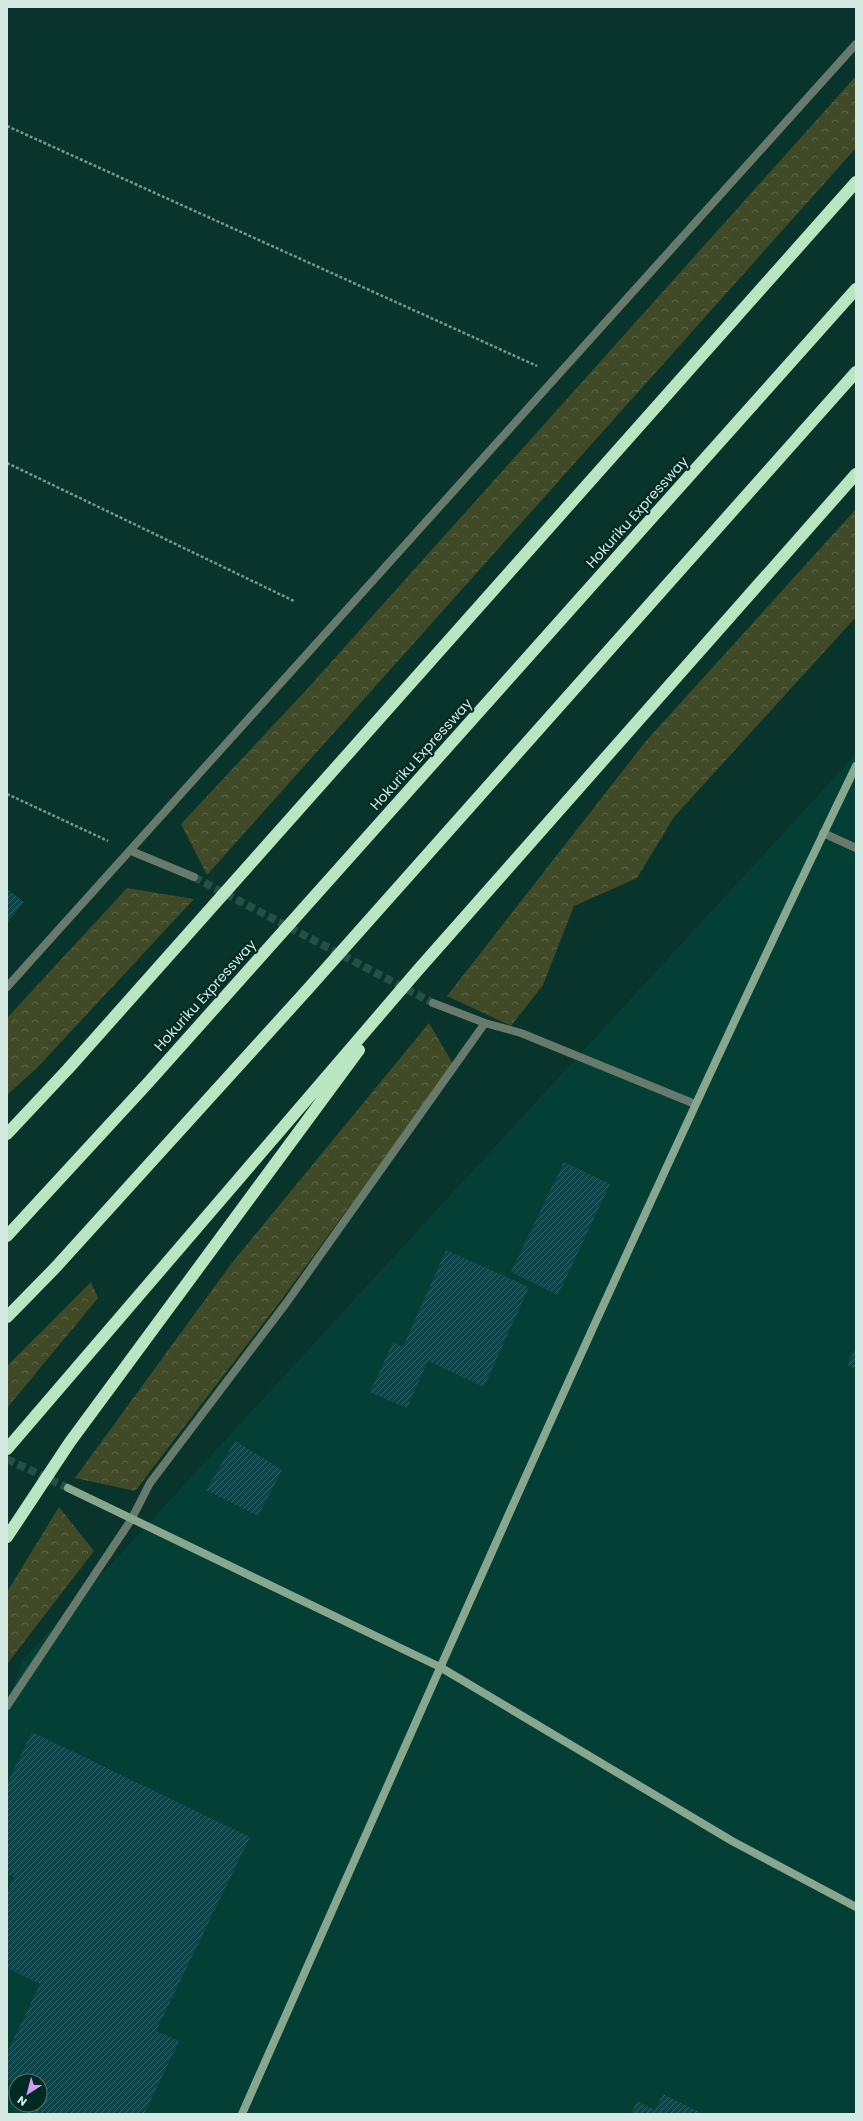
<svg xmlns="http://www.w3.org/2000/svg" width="863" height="2121" viewBox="0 0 863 2121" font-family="Poppins,sans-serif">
<defs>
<pattern id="forest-crowns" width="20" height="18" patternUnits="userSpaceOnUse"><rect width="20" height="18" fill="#404a27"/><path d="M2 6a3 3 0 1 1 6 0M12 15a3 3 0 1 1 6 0" fill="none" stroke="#5b6446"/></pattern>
<pattern id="building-hatch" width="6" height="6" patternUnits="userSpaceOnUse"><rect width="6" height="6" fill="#0e454a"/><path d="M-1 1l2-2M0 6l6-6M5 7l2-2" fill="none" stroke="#306064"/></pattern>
</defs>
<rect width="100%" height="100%" fill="#08342c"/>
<path fill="#043f36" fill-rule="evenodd" d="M856,754V2114H7V1705L22,1661ZM16,2081H40V2105H16Z"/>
<path fill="url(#forest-crowns)" d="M856,76V148L207,875L181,824L308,688Z
M856,509V617L674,817L637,878L574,906L543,985L511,1026L447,996L646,741Z
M127,888L194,899L37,1068L7,1095V1018Z
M429,1023L453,1064L282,1299L135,1491L75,1478L231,1264Z
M91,1282L98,1298L7,1408V1366Z
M59,1507L94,1551L7,1664V1592Z"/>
<path fill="url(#building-hatch)" d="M7,889L24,902L7,923Z
M564,1162L610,1184L558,1295L511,1272Z
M446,1250L529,1287L484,1387L428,1361L407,1408L370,1392L393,1342L403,1347Z
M856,1347V1369L847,1365Z
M235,1441L282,1470L258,1516L206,1490Z
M32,1732L250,1837L156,2031L179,2041L144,2114H26L30,2105H40V2081H16V2083L7,2079V2053L40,1984L7,1968V1892L14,1877L7,1874V1784Z
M663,2094L704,2114H631L637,2101L655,2110Z"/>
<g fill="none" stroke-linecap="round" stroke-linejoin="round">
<path stroke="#264f47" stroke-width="8" stroke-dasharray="8 4" stroke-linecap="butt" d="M194,877L433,1003"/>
<path stroke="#264f47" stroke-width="8" stroke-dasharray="8 4" stroke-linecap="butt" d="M7,1459L68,1488"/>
<path stroke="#779790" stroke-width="2.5" stroke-dasharray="3 2" stroke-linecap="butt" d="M7,126L537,366
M7,463L294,601
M7,794L108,841"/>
<path stroke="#687a6b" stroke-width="8" d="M823,833L856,848
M131,851L194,877
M7,987L856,44
M433,1003L485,1023L521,1033L695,1104
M7,1706L131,1520L150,1483L287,1302L485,1023"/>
<path stroke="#89a68e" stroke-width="8" d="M68,1488L440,1667L732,1841L856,1907
M242,2114C442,1663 641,1210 856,766"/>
<path stroke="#b9e6c1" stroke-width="12" d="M7,1134L68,1069L856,182
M7,1236L147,1084L856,289
M7,1317L55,1268L307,990L856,372
M7,1449L418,970L856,474
M7,1537L70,1442L359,1050"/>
</g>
<g text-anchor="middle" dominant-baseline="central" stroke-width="4" stroke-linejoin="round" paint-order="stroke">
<g font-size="14" fill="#d3e9e2" stroke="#002a22">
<text transform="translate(637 512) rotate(-48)">Hokuriku Expressway</text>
<text transform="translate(421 754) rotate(-48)">Hokuriku Expressway</text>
<text transform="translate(205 995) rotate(-48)">Hokuriku Expressway</text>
</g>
</g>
<rect width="863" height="2121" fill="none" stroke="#d3e9e2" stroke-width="16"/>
<g transform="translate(28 2093) rotate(216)"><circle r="19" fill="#002a22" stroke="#54766f"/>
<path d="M0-3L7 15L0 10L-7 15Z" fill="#d89af8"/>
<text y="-6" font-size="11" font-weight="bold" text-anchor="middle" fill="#d3e9e2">N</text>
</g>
</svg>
